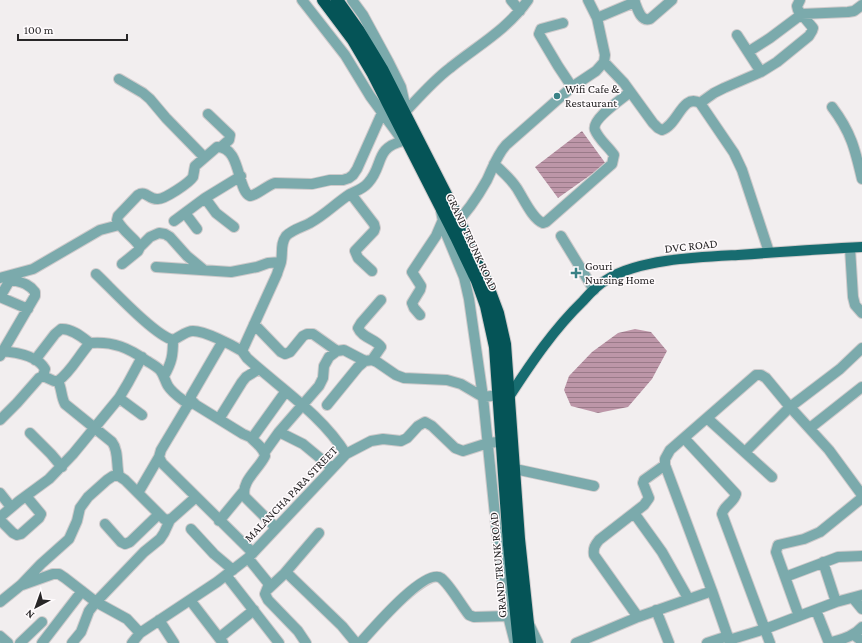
<svg xmlns="http://www.w3.org/2000/svg" width="862" height="643" viewBox="0 0 862 643" font-family="'Crimson Pro',serif">
<defs>
<pattern id="water-rules" width="6" height="5" patternUnits="userSpaceOnUse"><rect width="6" height="5" fill="#bd96a8"/><path d="M0 2.5h6" fill="none" stroke="#9a7a89"/></pattern>
</defs>
<rect width="100%" height="100%" fill="#f2eeef"/>
<path fill="url(#water-rules)" d="M582,131L606,164L558,198L535,167Z
M635,329L651,332L667,351L652,379L628,407L598,413L571,406L564,390L569,376L592,352L618,333Z"/>
<g fill="none" stroke-linecap="round" stroke-linejoin="round">
<g stroke="#cecacb" stroke-width="12">
<path id="minor" d="M302,0L345,55L370,96L403,141
M352,0L363,15L388,61L401,87L406,109
M511,0L520,11
M634,0C637,7 640,22 650,19L672,0
M597,18L635,2
M563,23L541,29L539,34L558,66L572,87
M737,35L761,72
M748,52L770,38L802,14L848,12L854,11L862,5
M604,62L624,83L653,123L658,128L662,130C678,125 682,93 700,103L734,153L742,170L769,252
M119,79L143,93L150,99L166,118L204,157
M700,103L714,93L724,88L761,72L777,62L809,36L812,31L813,28L798,10L797,6L800,0
M832,107C851,132 855,149 862,179
M406,111C420,96 434,80 450,68C477,46 507,30 528,0
M208,114L230,135L229,140L221,147
M494,164C502,171 510,178 516,187C523,197 532,219 543,223L546,222L612,164L614,155C609,147 599,140 595,130C591,119 622,99 630,92
M351,194L374,224L375,228L374,231L355,251L358,258L372,271
M205,198L216,213L234,227
M441,211L445,231L464,277L469,299L483,397L500,564L506,608L515,643
M185,213L197,229
M174,221L205,198L241,176
M454,225C468,212 478,196 487,180C493,167 497,155 506,145L572,87L596,71L604,62L605,55L597,18L588,0
M561,236L594,290
M140,247L150,237L159,233L165,234L170,237L187,256L204,270
M850,248L853,297L855,305L862,313
M122,264L138,251L140,247C135,238 123,232 117,220L118,216L138,195C146,190 149,200 158,199C165,199 189,183 193,177L195,166L217,147C241,146 237,191 250,196C259,194 266,186 275,183L312,184L330,180H343L349,178L353,175L357,169L382,113
M156,267L231,272L257,267L268,263L281,262
M96,274C112,289 154,335 173,340C180,337 186,331 193,331C205,331 232,345 242,351
M0,278L33,269L100,230L119,225
M10,280L0,297L28,309
M420,315L414,308L412,303L420,290L421,286L412,272L436,236L442,222
M254,324L281,352L285,354L290,352L303,336L307,334H313L337,351
M223,341L191,396V400L196,405L243,434L250,437H253L286,391
M0,351C15,352 37,355 45,369L43,376
M0,356L35,296V292C27,281 17,283 5,277
M35,360L55,334L61,329C71,328 82,337 90,343
M372,360L381,347C376,339 362,338 358,328L361,323L381,300
M164,376C172,362 173,355 173,340
M58,381C62,389 61,397 65,404L112,442C119,451 116,465 119,476
M119,398L142,415
M191,400L161,450L159,457L162,463L253,553
M327,405L358,367L365,361L372,360L377,362L396,375L404,378L447,380L461,384L483,397L499,395
M707,418L772,477
M219,419L242,382L246,377L259,369
M0,420L17,403L39,378L43,376L54,381H58C71,372 79,355 90,343C113,341 129,348 147,361C152,364 156,366 160,370C164,375 165,381 168,386C173,394 182,399 189,405
M810,428L862,387
M279,432L303,444L332,468
M30,433L51,454L62,467
M250,437C255,442 264,448 265,456C259,469 240,482 245,497L276,528
M684,438L736,494C734,503 724,505 722,514L770,643
M745,452L790,407L840,369L862,348
M264,453L279,432L319,386L323,378L324,366L329,357L337,351L344,350L365,361
M346,454C322,415 280,388 247,358L242,351L277,274C278,270 280,266 281,262C283,253 280,244 286,236C293,229 303,227 310,223C325,215 336,203 350,194C356,191 363,189 368,183C384,166 374,148 403,141
M515,469L594,486
M0,493L11,507
M138,493L159,457
M634,513L662,552L688,598
M0,517L19,501L49,479L73,454L119,398L128,383L142,357
M0,520L13,533L17,535L21,534L39,518L41,514L26,496
M219,521L243,492
M105,524L121,542L125,544L130,542L159,514
M191,529L214,554L233,570
M248,558L269,584L265,594L268,600L298,631L306,643
M823,562L836,602
M284,574L319,533
M226,575L279,643
M785,577L776,552L778,545L804,539L820,532L862,498
M22,585L53,574H59L65,578L96,602L127,619L140,633
M268,589L284,574H288L342,626L356,643
M712,591L730,643
M853,598L862,609
M190,600L223,643
M0,602L21,585L41,564L69,539L77,521L80,508L88,497L107,480L113,476H119L125,480L164,519L170,520L196,497
M656,610L669,643
M816,610L829,643
M799,616L785,577L838,557L862,556
M638,617L594,555C593,548 595,545 599,540L644,505L649,498L643,483L644,480L665,465
M159,620L174,643
M529,624L538,643
M854,635L862,641
M0,636L8,643
M219,638L254,610
M729,640L765,629L836,602L862,595
M20,643L42,622
M42,643L82,591
M72,643L81,632L89,611L96,602L144,552L160,539L164,533L170,520
M132,643L140,633L217,582L248,558L346,454L371,441L383,439L401,441L407,438L418,426L425,422L432,426L455,448L463,451L488,443L508,441
M360,643C371,631 425,567 441,578C450,585 461,605 469,615L474,617L508,616
M576,643L638,617L712,591L665,465V459L670,450L756,375H761L766,378L790,407L829,450L862,495
M707,643L728,636
M829,643C842,639 853,637 862,627"/>
</g>
<g stroke="#cecacb" stroke-width="12">
<path id="major" d="M509,397C531,363 554,329 583,301C590,293 598,284 608,279C640,259 700,257 738,255C779,252 821,249 862,247"/>
</g>
<g stroke="#cecacb" stroke-width="14">
<path id="highway" d="M323,0L353,40L373,74L456,237L477,281L486,306L495,347L509,545L519,643
M337,0L359,31L382,69L459,220L486,281L498,313L505,344L519,539L530,643"/>
</g>
<use href="#minor" stroke="#7baaac" stroke-width="10"/>
<use href="#major" stroke="#176c70" stroke-width="10"/>
<use href="#highway" stroke="#055457" stroke-width="12"/>
</g>
<g fill="#3a8286" stroke="#fffbfd" stroke-width="1.5">
<circle cx="557" cy="96" r="4"/>
<path d="M574 267h4v4h4v4h-4v4h-4v-4h-4v-4h4z"/>
</g>
<g text-anchor="middle" dominant-baseline="central" stroke-width="3" stroke-linejoin="round" paint-order="stroke">
<g font-size="12" fill="#282627" stroke="#fffbfd" text-anchor="start">
<text x="565" y="89">Wifi Cafe &amp;<tspan x="565" dy="14">Restaurant</tspan></text>
<text x="585" y="266">Gouri<tspan x="585" dy="14">Nursing Home</tspan></text>
</g>
<g font-size="12" fill="#282627" stroke="#fffbfd">
<text transform="translate(472 242) rotate(65)">GRAND TRUNK ROAD</text>
<text transform="translate(691 246) rotate(-6)">DVC ROAD</text>
<text transform="translate(291 494) rotate(-46)">MALANCHA PARA STREET</text>
<text transform="translate(498 565) rotate(-95)">GRAND TRUNK ROAD</text>
</g>
</g>
<g transform="translate(36 607) rotate(221)" stroke="#fffbfd" stroke-width="3" paint-order="stroke">
<path d="M0-3L7 15L0 10L-7 15Z" fill="#282627"/>
<text y="-6" font-size="11" font-weight="bold" text-anchor="middle" fill="#282627">N</text>
</g>
<path d="M18 34v6h109v-6" fill="none" stroke="#282627" stroke-width="2"/>
<text x="24" y="34" font-size="12" fill="#282627" stroke="#fffbfd" stroke-width="3" paint-order="stroke">100 m</text>
</svg>
